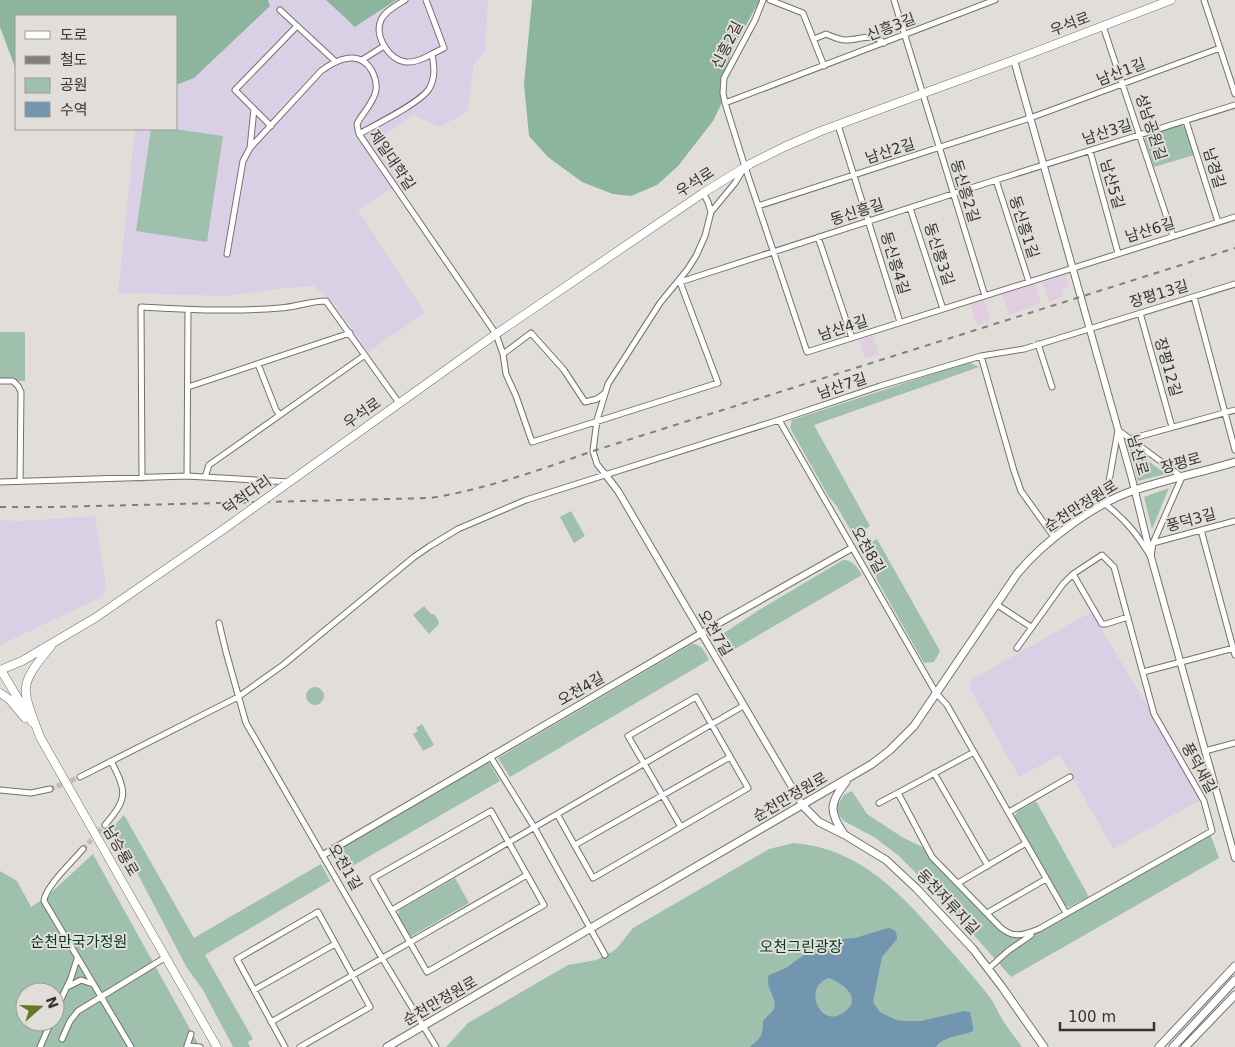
<svg xmlns="http://www.w3.org/2000/svg" width="1235" height="1047" viewBox="0 0 1235 1047" font-family="'DejaVu Sans','Noto Sans KR',sans-serif">
<rect width="100%" height="100%" fill="#e1ded9"/>
<path fill="#e0cee0" d="M1066,274L1070,286L1061,289L1064,296L1049,302L1043,282Z
M1035,284L1041,303L1009,315L1002,294Z
M984,300L991,320L977,325L970,303Z
M873,336L879,354L865,359L859,340Z"/>
<path fill="#dad0e5" d="M268,0H326L356,27L396,0H488L485,52L474,63L468,111L440,127L413,115L374,143L400,183L358,210L425,313L368,352L336,305L314,286L285,288L226,296L118,293L135,129H176V85L194,78L269,6Z
M95,516L106,586L102,597L0,645V520L20,521Z
M1091,612L1147,705L1200,800L1113,849L1060,755L1019,777L970,689L971,680Z"/>
<path fill="#9fc0ad" fill-rule="evenodd" d="M1180,125L1185,127L1194,155L1154,167L1145,139L1148,135Z
M151,129H175L223,136L207,242L136,231Z
M0,332H25V381H0Z
M969,362L979,367L814,425L870,526L858,534L851,531L836,505L829,497L790,428L792,420Z
M1129,447L1166,474L1138,481Z
M1169,488L1152,529L1144,497Z
M571,511L585,536L574,543L560,517Z
M877,539L940,651L934,662L924,663L877,580L875,570L864,552L866,545Z
M843,560C853,560 857,567 862,575L726,654C722,646 717,640 724,633L759,610Z
M424,606L431,614H434L438,620L439,624L429,634L413,615Z
M692,644C702,644 705,652 709,660L510,777L498,758Z
M306 696a9 9 0 1 1 18 0a9 9 0 1 1-18 0Z
M422,724L434,745L423,751L413,734L418,731L416,728Z
M489,762L500,781L342,872L334,858L337,850Z
M852,791L867,814L902,837L922,847L1000,931L1008,934L1025,937L1041,931L1210,834L1219,858L1011,977L947,905L899,856L874,837L844,821L839,815L837,807L838,804L844,795Z
M1036,801L1089,897L1069,907L1065,906L1014,817L1017,812Z
M124,815L194,938L321,864L330,881L205,955L253,1039L248,1042L250,1047H233L203,990L187,968L113,827Z
M794,843C859,848 902,894 942,941C958,959 974,977 989,996C994,1003 998,1012 1002,1019C1008,1029 1016,1038 1022,1047H446L468,1023L568,965L596,960L612,952L618,947L633,928L769,849Z
M93,854L200,1047H0V871L17,881L31,907L45,898ZM25,992H55V1022H25Z
M455,878L469,903L410,937L398,916L399,910Z"/>
<path fill="#8bb59d" d="M0,0H268L270,6L194,78L176,85V16H16V70L0,27Z
M326,0H396L355,27Z
M532,0H760L732,50L724,78V98L713,121L678,166L657,185L631,196L613,194L582,182L548,157L529,136L524,84Z"/>
<path fill="#7295b0" fill-rule="evenodd" d="M888,928C895,929 897,932 897,939L882,957L873,1002L880,1012L896,1020L905,1021H921L964,1011L970,1012L973,1026V1031C962,1036 943,1036 936,1047H750C761,1037 763,1037 763,1021C766,1017 773,1012 774,1008C778,998 764,988 769,975L786,968L816,946L831,940L855,938ZM829,978C844,984 864,999 843,1013C821,1029 801,987 829,978Z"/>
<g fill="none" stroke-linecap="round" stroke-linejoin="round">
<path stroke="#bfbcb8" stroke-width="5" stroke-dasharray="5 2.5" stroke-linecap="butt" d="M50,789L80,777
M83,849L105,825"/>
<g stroke="#73716c" stroke-width="7">
<path id="minor" d="M405,0C397,5 385,11 381,20C374,36 389,60 406,62C415,63 425,58 432,54
M770,0L803,13L824,66
M894,0L985,296
M995,0L725,103L745,167L807,352L1235,217
M1204,0L1235,94
M280,10L336,62
M1103,26L1173,236
M814,39L826,34C833,37 839,40 846,40C860,40 872,32 884,43
M362,60L384,46
M725,103L723,93L724,78L755,20L763,0
M1186,121L1218,222
M838,125L900,322
M271,126L235,90L297,26
M359,134C375,125 420,103 429,89C436,77 434,66 432,54L444,48L426,0
M250,148L254,109
M1090,151L1118,253
M996,180L1029,282
M758,206L1030,118L1220,48
M910,208L943,309
M711,212L735,183L743,170
M818,237L852,338
M227,254L243,161L250,148L321,71C337,59 360,49 372,71C375,77 377,83 376,90C374,103 362,113 357,124L359,134L496,334L503,354L531,333L564,370L585,402L597,399L605,393
M679,280L680,282L996,180L1235,105
M1194,297L1235,450
M1140,313L1172,427
M1038,344L1052,387
M503,354L506,374L516,396L532,442L718,383L680,282
M981,356L1014,471L1021,491L1054,537
M258,364L276,410L280,415
M0,381H13L18,386L21,392L20,481
M188,387L350,333
M779,420L936,693L947,705L1066,913
M1118,430L1182,477L1153,543L1151,557C1137,534 1126,520 1105,504Z
M1130,439L1235,410
M605,474L597,464L593,451L597,420L608,384L660,303L687,270L696,256L705,236L711,212L708,202L703,193
M187,476L188,310
M205,477L209,465L365,355
M142,478L141,307C187,310 234,312 280,308C296,307 311,301 326,301L399,403
M0,482L187,476L289,482
M1201,530L1235,655
M1153,543L1235,521
M1073,574L1102,624H1106L1128,617
M996,604L1031,627
M219,623L226,652L246,723L382,958L436,1047
M1143,672L1234,648
M1205,751L1235,743
M490,756L534,827L605,955
M934,773L988,866
M80,777L238,697L283,665L414,557L430,546L458,529L526,500L779,420L880,386L981,356L1024,349L1235,284
M0,790L31,793L50,789
M898,793L932,857L1000,927C1013,939 1024,935 1039,929L1212,831L1204,801L1154,714L1114,567L1102,555L1073,574L1063,584L1017,648
M879,803L974,752
M491,811L544,905L427,972L373,878Z
M1009,812L1070,777
M557,814L593,878L748,788L696,697L628,736L681,827
M105,825C128,798 127,792 111,761
M575,845L730,757
M83,849C73,861 45,887 44,901L131,1047
M958,883L1026,843
M392,910L743,706
M987,913L1046,879
M988,969L1008,951L1031,935
M69,986L81,980L93,984
M254,990L335,944
M55,1012L71,978L77,959
M271,1022L527,875
M191,1034L187,1046L200,1047
M62,1039L70,1021L78,1011L166,957
M40,1047L51,1022
M285,1047L237,959L318,912L370,1007L300,1047"/>
</g>
<g stroke="#73716c" stroke-width="8">
<path id="tertiary" d="M1014,60L1132,479L1151,557L1235,858
M605,474L618,491L803,806
M323,855L700,634L852,548"/>
</g>
<g stroke="#73716c" stroke-width="9">
<path id="secondary" d="M803,806L819,822L845,835L886,860L916,888L973,949L1002,987L1044,1047
M844,834C829,812 829,803 846,782
M387,1047L872,764L890,750L914,726L1017,574C1043,542 1095,503 1135,490C1168,479 1202,472 1235,462
M1159,1047L1235,966
M1173,1047L1235,980
M1185,1047L1235,995"/>
</g>
<g stroke="#73716c" stroke-width="9">
<path id="primary" d="M285,485L496,334L703,193L750,164L784,147L821,131L1014,60L1171,0
M0,670L22,661L95,618L224,529
M1,670L32,722
M0,693L9,699L25,718
M40,737C36,724 24,701 26,687C28,672 42,658 51,646
M123,883L217,1047"/>
</g>
<use href="#minor" stroke="#fff" stroke-width="5"/>
<use href="#tertiary" stroke="#fff" stroke-width="6"/>
<use href="#secondary" stroke="#fff" stroke-width="7"/>
<use href="#primary" stroke="#fff" stroke-width="8"/>
<path stroke="#807f7b" stroke-width="2" stroke-dasharray="6 6" stroke-linecap="butt" d="M0,507H53L431,498C486,489 540,470 593,451L1235,248"/>
<g stroke="#73716c" stroke-width="9" stroke-linecap="butt">
<path id="primary-bridge" d="M224,529L285,485
M40,737L123,883"/>
</g>
<use href="#primary-bridge" stroke="#fff" stroke-width="8"/>
</g>
<g text-anchor="middle" dominant-baseline="central" stroke-width="4" stroke-linejoin="round" paint-order="stroke">
<g font-size="15" fill="#363533" stroke="#e1ded9">
<text transform="translate(1070 24) rotate(-21)">우석로</text>
<text transform="translate(891 27) rotate(-21)">신흥3길</text>
<text transform="translate(727 45) rotate(-63)">신흥2길</text>
<text transform="translate(1121 72) rotate(-21)">남산1길</text>
<text transform="translate(1151 127) rotate(72)">성남공원길</text>
<text transform="translate(1107 132) rotate(-18)">남산3길</text>
<text transform="translate(890 151) rotate(-18)">남산2길</text>
<text transform="translate(392 160) rotate(56)">제일대학길</text>
<text transform="translate(1214 168) rotate(73)">남경길</text>
<text transform="translate(695 182) rotate(-33)">우석로</text>
<text transform="translate(1112 184) rotate(74)">남산5길</text>
<text transform="translate(965 191) rotate(73)">동신흥2길</text>
<text transform="translate(857 212) rotate(-18)">동신흥길</text>
<text transform="translate(1024 227) rotate(72)">동신흥1길</text>
<text transform="translate(1150 230) rotate(-17)">남산6길</text>
<text transform="translate(939 254) rotate(72)">동신흥3길</text>
<text transform="translate(895 263) rotate(73)">동신흥4길</text>
<text transform="translate(1159 294) rotate(-17)">장평13길</text>
<text transform="translate(843 328) rotate(-18)">남산4길</text>
<text transform="translate(1168 367) rotate(74)">장평12길</text>
<text transform="translate(842 386) rotate(-19)">남산7길</text>
<text transform="translate(362 413) rotate(-35)">우석로</text>
<text transform="translate(1138 455) rotate(74)">남산로</text>
<text transform="translate(1181 463) rotate(-16)">장평로</text>
<text transform="translate(247 495) rotate(-35)">덕척다리</text>
<text transform="translate(1081 506) rotate(-32)">순천만정원로</text>
<text transform="translate(1191 520) rotate(-15)">풍덕3길</text>
<text transform="translate(868 550) rotate(60)">오천8길</text>
<text transform="translate(715 633) rotate(59)">오천7길</text>
<text transform="translate(581 689) rotate(-30)">오천4길</text>
<text transform="translate(1199 768) rotate(61)">풍덕새길</text>
<text transform="translate(790 797) rotate(-30)">순천만정원로</text>
<text transform="translate(121 851) rotate(60)">남승룡로</text>
<text transform="translate(345 867) rotate(60)">오천1길</text>
<text transform="translate(948 902) rotate(47)">동천저류지길</text>
<text transform="translate(440 1001) rotate(-30)">순천만정원로</text>
</g>
<g font-size="15" fill="#023b24" stroke="#e1ded9">
<text x="79" y="942">순천만국가정원</text>
<text x="801" y="947">오천그린광장</text>
</g>
</g>
<rect x="15" y="15" width="162" height="115" fill="#e1ded9" stroke="#9d9a97"/>
<rect x="25" y="31" width="25" height="8" fill="#ffffff" stroke="#9d9a97"/>
<text x="60" y="40" font-size="15" fill="#363533">도로</text>
<rect x="25" y="56" width="25" height="8" fill="#807f7b" stroke="#9d9a97"/>
<text x="60" y="65" font-size="15" fill="#363533">철도</text>
<rect x="25" y="78" width="25" height="15" fill="#9fc0ad" stroke="#9d9a97"/>
<text x="60" y="90" font-size="15" fill="#363533">공원</text>
<rect x="25" y="102" width="25" height="15" fill="#7295b0" stroke="#9d9a97"/>
<text x="60" y="115" font-size="15" fill="#363533">수역</text>
<g transform="translate(40 1007) rotate(70)"><circle r="24" fill="#e1ded9" stroke="#9d9a97"/>
<path d="M0-4L9 19L0 12L-9 19Z" fill="#647727"/>
<text y="-8" font-size="14" font-weight="bold" text-anchor="middle" fill="#363533">N</text>
</g>
<path d="M1060 1022v8h94v-8" fill="none" stroke="#363533" stroke-width="2.5"/>
<text x="1068" y="1022" font-size="15" fill="#363533" stroke="#e1ded9" stroke-width="4" paint-order="stroke">100 m</text>
</svg>
